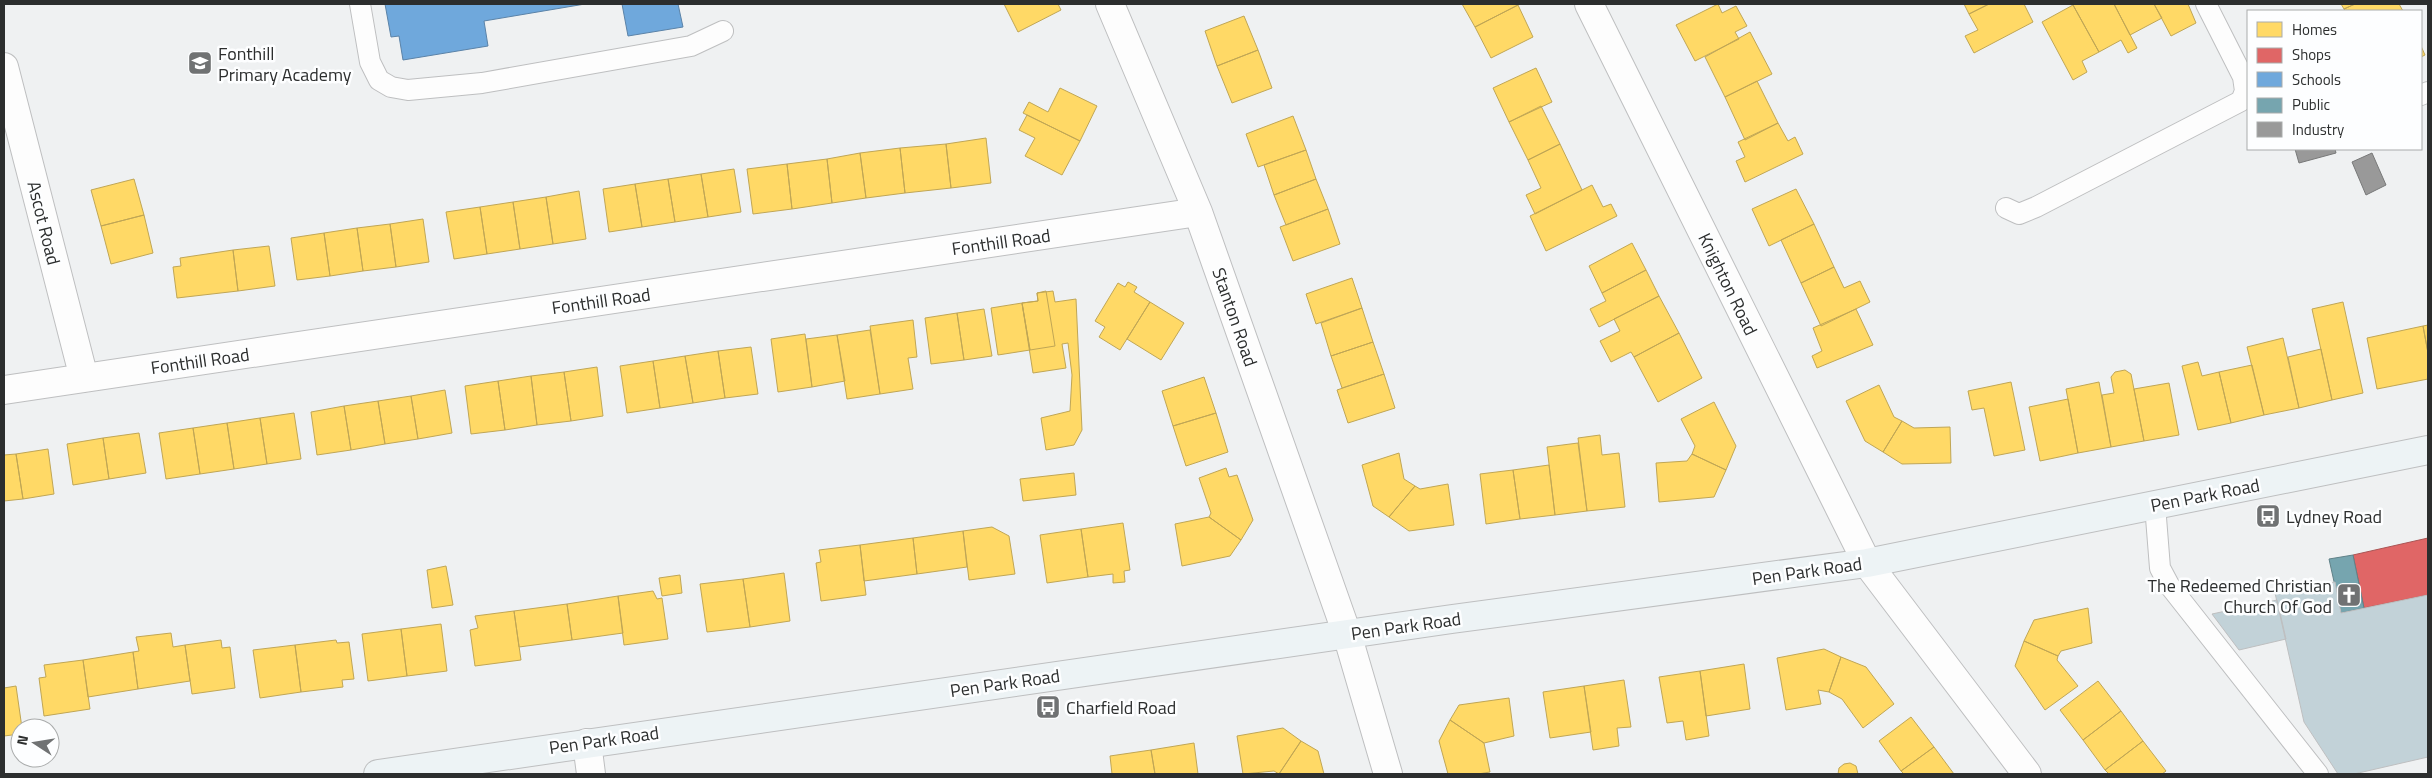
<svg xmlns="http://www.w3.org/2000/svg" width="2432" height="778" font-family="'Titillium Web',sans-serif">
  <rect width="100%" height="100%" fill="#eff1f2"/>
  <path fill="#ffd966" stroke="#c0a655" d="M1004,4H1058L1061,10L1018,32Z
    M1462,4H1517L1518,5L1475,27Z
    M1718,4L1722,13L1736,6L1747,26L1735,32L1739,39L1695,61L1676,25Z
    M1964,4H1989L1969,14Z
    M1989,4H2024L2033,22L1974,53L1965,36L1978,30L1969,14Z
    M2075,4H2114L2137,48L2128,53L2121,40L2099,52L2073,5Z
    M2114,4H2154L2162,18L2130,35Z
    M2154,4H2188L2196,23L2171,36Z
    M2341,4H2355L2344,9Z
    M2355,4H2399L2403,11H2345L2344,9Z
    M1518,5L1533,37L1491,58L1475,27Z
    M2073,5L2099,52L2082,61L2087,72L2073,80L2042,22Z
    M1244,16L1258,50L1217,66L1205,31Z
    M1750,32L1772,74L1725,97L1705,57Z
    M2421,46L2425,55L2421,57Z
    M1258,50L1272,88L1232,103L1217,66Z
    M1536,68L1552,102L1509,122L1493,88Z
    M1757,81L1778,123L1745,140L1725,97Z
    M1060,88L1097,106L1080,141L1023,113L1029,102L1048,112Z
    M1541,106L1560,144L1528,160L1509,122Z
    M1027,115L1080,141L1062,175L1025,156L1035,138L1019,130Z
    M1293,116L1306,150L1258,167L1246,134Z
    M1778,123L1788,141L1795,137L1803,154L1745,182L1736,161L1745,157L1738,142Z
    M986,138L991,183L951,188L946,144Z
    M946,144L951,188L905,193L900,148Z
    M1560,144L1582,190L1535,214L1526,195L1541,188L1528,160Z
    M900,148L905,193L866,198L860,153Z
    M1306,150L1316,179L1274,195L1264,165Z
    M860,153L866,198L832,203L827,159Z
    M827,159L832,203L792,209L787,164Z
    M787,164L792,209L753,214L747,169Z
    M734,169L741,212L708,217L701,174Z
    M701,174L708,217L675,222L668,179Z
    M134,179L144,215L101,226L91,190Z
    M668,179L675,222L642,227L635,184Z
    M1316,179L1328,209L1286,225L1274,195Z
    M635,184L642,227L609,232L603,189Z
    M1592,185L1603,207L1611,204L1617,216L1546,251L1530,216Z
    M1796,189L1814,224L1769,246L1752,209Z
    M579,191L586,239L553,244L546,197Z
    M546,197L553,244L520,249L513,202Z
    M513,202L520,249L487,254L480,207Z
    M480,207L487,254L454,259L446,212Z
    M1328,209L1340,244L1293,261L1280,227Z
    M144,215L153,253L111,264L101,226Z
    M423,219L429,262L396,267L390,224Z
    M390,224L396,267L363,271L357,228Z
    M1814,224L1834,267L1801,283L1781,240Z
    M357,228L363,271L330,276L324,233Z
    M324,233L330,276L297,280L291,238Z
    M1632,243L1646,270L1602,293L1589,266Z
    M269,246L275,286L238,291L233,250Z
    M233,250L238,291L177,298L173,267L181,266L180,258Z
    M1834,267L1844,288L1860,281L1870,302L1821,326L1801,283Z
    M1646,270L1659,296L1599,327L1590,309L1606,301L1602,293Z
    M1352,278L1362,308L1316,324L1306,294Z
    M1128,282L1137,287L1134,292L1150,302L1120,350L1099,337L1105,327L1095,321L1118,283L1125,287Z
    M1046,291L1055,346L1030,350L1022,303L1038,301L1037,293Z
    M1053,291L1055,302L1076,299L1082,430L1074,445L1046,450L1041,418L1070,411L1072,375L1068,343L1062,344L1066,368L1033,373L1022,303L1038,301L1037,293Z
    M1659,296L1679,333L1634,357L1631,352L1611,362L1600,341L1620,331L1614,319Z
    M1150,302L1184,323L1161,360L1127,339Z
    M2343,302L2363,393L2332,400L2312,309Z
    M1022,303L1030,350L998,355L991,308Z
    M1362,308L1373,342L1331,356L1321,323Z
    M984,309L992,356L964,360L957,313Z
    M1856,309L1873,345L1817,368L1812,356L1822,351L1813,328Z
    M957,313L964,360L931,364L925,318Z
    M913,320L917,357L908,358L913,389L880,394L870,326Z
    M2428,325V353L2423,326Z
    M2423,326L2428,353V379L2377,389L2367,338Z
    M870,330L880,394L847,399L837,335Z
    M1679,333L1702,378L1658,402L1634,357Z
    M805,334L812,387L778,392L771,339Z
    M837,335L845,381L812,387L806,339Z
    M2283,338L2299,408L2264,415L2247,347Z
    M1373,342L1384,374L1342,388L1331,356Z
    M751,347L758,394L725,398L718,351Z
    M2321,349L2332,400L2299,408L2288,357Z
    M718,351L725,398L693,403L685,356Z
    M685,356L693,403L660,408L653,361Z
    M653,361L660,408L627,413L620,366Z
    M2198,362L2202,376L2219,372L2231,423L2198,430L2182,366Z
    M2252,365L2264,415L2231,423L2219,372Z
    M597,367L603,416L571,421L564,372Z
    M2125,370L2131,374L2144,441L2111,447L2102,395L2114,393L2111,377L2115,372Z
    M564,372L571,421L537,425L531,376Z
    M1384,374L1395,408L1348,423L1337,390Z
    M531,376L537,425L505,430L498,381Z
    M1204,377L1216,413L1173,426L1162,391Z
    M498,381L505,430L471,434L465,386Z
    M2011,382L2025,450L1994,456L1984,408L1972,410L1968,391Z
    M2099,382L2111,447L2078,453L2066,389Z
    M2169,383L2179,435L2144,441L2134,389Z
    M1879,385L1894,417L1902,421L1883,452L1865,441L1846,401Z
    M445,390L452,433L418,439L411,396Z
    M411,396L418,439L385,444L378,401Z
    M2068,399L2078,453L2040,461L2029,407Z
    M378,401L385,444L351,450L344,406Z
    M1714,402L1736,446L1726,470L1692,454L1695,446L1681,419Z
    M344,406L351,450L317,455L311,412Z
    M294,413L301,459L267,464L260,418Z
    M1216,413L1228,452L1186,466L1173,426Z
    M260,418L267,464L234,469L227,423Z
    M1902,421L1914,428L1950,427L1951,463L1902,464L1883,452Z
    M227,423L234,469L200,474L193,428Z
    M193,428L200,474L166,479L159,433Z
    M139,433L146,473L109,479L103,438Z
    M1600,435L1602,455L1619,453L1625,507L1587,511L1578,438Z
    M103,438L109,479L73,485L67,444Z
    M1578,443L1587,511L1555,515L1547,447Z
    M48,449L54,494L23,499L16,454Z
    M1399,453L1404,479L1415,486L1389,517L1373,506L1362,465Z
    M16,454L23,499L4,501V455Z
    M1692,454L1726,470L1714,497L1659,502L1656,463L1687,461Z
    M1549,465L1555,515L1520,519L1513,470Z
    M1226,468L1229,477L1237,475L1253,520L1241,540L1209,517L1211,513L1199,478Z
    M1513,470L1520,519L1486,524L1480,474Z
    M1074,473L1076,495L1023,501L1020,479Z
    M1448,484L1454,525L1409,531L1389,517L1415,486L1420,489Z
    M1209,517L1241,540L1230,556L1182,566L1175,524Z
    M1123,523L1130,570L1124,571L1125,582L1113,583V574L1088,577L1081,529Z
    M992,527L1009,536L1015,574L969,580L963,531Z
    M1081,529L1088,577L1047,583L1040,535Z
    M963,531L967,567L917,574L913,538Z
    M913,538L917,574L864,581L860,545Z
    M860,545L866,595L821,601L816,563L821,562L819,550Z
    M446,566L453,605L432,608L427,570Z
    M784,573L790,621L750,627L743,579Z
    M680,575L682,593L662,596L659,578Z
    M743,579L750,627L707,632L700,584Z
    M653,591L657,599L662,598L668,639L624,645L618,596Z
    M618,596L623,633L572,640L567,604Z
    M567,604L572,640L519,647L514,611Z
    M2088,608L2092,643L2061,651L2058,656L2024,641L2034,620Z
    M514,611L521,660L475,666L470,630L478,628L475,616Z
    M441,624L447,671L407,676L401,629Z
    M401,629L407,676L368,681L362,634Z
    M171,633L173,647L185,645L190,681L138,689L133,652L139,651L136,637Z
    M221,640L222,648L230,647L235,688L192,694L185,645Z
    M336,640L337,643L349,642L354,679L342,680L343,687L301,692L295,645Z
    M2024,641L2058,656L2057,660L2078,686L2045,710L2015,666Z
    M295,645L301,692L260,698L253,650Z
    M1824,649L1841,657L1829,692L1818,690L1821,704L1786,710L1777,658Z
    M133,652L138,689L88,697L83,660Z
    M1841,657L1866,667L1894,704L1863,728L1842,699L1829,692Z
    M83,660L90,709L44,716L39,678L46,677L44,665Z
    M1744,664L1750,709L1706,716L1700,671Z
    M1700,671L1709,736L1686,740L1683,721L1667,723L1659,677Z
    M1624,680L1631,727L1617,728L1619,746L1593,750L1584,686Z
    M2098,681L2121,711L2083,740L2060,710Z
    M16,686L22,728H20V734L4,736V688Z
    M1584,686L1591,732L1550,738L1543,692Z
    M1509,698L1514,736L1484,743L1450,720L1459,705Z
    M2121,711L2143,741L2105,770L2083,740Z
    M1911,717L1934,747L1901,771L1879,741Z
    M1450,720L1484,743L1490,772L1478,774H1448L1439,741Z
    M1283,728L1301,741L1279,774L1274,771L1243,774L1237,736Z
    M1301,741L1318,751L1324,774H1279Z
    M2143,741L2166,771L2162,774H2109L2105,770Z
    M1194,743L1198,774H1155L1151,750Z
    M1934,747L1954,774H1904L1901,771Z
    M1151,750L1155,774H1112L1110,756Z
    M1850,763L1856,766L1858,774H1838L1839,768L1844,764Z"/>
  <path fill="#e06666" stroke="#a55" d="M2428,538V595L2364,608L2353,555Z"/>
  <path fill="#6fa8dc" stroke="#5b83a8" d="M385,4H585L484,21L488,46L403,60L399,36L391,37Z
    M622,4H678L683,27L628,36Z"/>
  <path fill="#76a5af" stroke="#608188" d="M2353,555L2364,608L2341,613L2329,559Z"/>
  <path fill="#999" stroke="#787979" d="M2295,149H2335L2336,153L2299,163Z
    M2372,153L2386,185L2366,195L2352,162Z"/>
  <path fill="#c2d2d8" stroke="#bebfc0" d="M2335,582L2341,613L2428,595V757L2354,774H2338L2304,722L2275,593Z
    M2277,600L2286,639L2239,650L2212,614Z"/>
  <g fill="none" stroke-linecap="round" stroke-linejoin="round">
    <defs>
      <path id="lane" d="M360,4L370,62L379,80L391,87L408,90L482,83L691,46L723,31
        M2421,95L2428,92
        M2006,208L2019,214L2036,207L2241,101L2245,91L2243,77L2206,4
        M2155,505L2160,568L2169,585L2318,774"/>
      <path id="street" d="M1110,4L1198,212L1347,634L1388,774
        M1589,4L1867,563L2027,774
        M4,67L84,378
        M4,390L1198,212
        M587,743L591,774"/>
      <path id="secondary" d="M378,774L1452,619L1867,563L2428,450"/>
    </defs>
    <use href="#lane" stroke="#bebfc0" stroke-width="22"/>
    <use href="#street" stroke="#bebfc0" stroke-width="30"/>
    <use href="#secondary" stroke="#bebfc0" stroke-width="30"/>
    <use href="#lane" stroke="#fdfdfd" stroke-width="20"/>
    <use href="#street" stroke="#fdfdfd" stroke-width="28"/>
    <use href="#secondary" stroke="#edf3f5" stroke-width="28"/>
  </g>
  <defs>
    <symbol id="school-square" viewBox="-11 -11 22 22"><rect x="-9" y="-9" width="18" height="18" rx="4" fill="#707273" stroke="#fdfeff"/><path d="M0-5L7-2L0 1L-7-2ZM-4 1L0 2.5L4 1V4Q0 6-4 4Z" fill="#fff"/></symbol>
    <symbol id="bus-square" viewBox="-11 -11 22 22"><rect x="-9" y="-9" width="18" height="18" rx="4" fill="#707273" stroke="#fdfeff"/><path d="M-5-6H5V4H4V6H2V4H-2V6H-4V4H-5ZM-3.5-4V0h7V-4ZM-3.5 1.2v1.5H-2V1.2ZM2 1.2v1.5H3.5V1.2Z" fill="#fff"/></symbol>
    <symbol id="church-square" viewBox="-11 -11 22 22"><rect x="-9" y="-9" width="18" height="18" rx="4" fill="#707273" stroke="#fdfeff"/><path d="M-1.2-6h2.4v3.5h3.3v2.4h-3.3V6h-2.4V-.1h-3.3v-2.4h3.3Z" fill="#fff"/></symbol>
  </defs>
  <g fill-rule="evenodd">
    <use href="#school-square" x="186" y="49" width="28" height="28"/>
    <use href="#bus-square" x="2254" y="502" width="28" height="28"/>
    <use href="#church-square" x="2335" y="581" width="28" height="28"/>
    <use href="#bus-square" x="1034" y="693" width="28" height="28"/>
  </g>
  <g text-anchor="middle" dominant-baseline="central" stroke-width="5" stroke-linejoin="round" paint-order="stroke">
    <g font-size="18" fill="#2c2e2e" stroke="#fdfeff" text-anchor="start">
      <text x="218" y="53">Fonthill<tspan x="218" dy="21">Primary Academy</tspan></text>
      <text x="2286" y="516">Lydney Road</text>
      <text x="2332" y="585" text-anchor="end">The Redeemed Christian<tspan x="2332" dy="21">Church Of God</tspan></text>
      <text x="1066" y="707">Charfield Road</text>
    </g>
    <g font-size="18" fill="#2c2e2e" stroke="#fdfeff">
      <text transform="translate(44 223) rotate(76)">Ascot Road</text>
      <text transform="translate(1001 242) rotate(-8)">Fonthill Road</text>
      <text transform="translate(1728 284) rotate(64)">Knighton Road</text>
      <text transform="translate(601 301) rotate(-8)">Fonthill Road</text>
      <text transform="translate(1235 317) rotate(71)">Stanton Road</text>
      <text transform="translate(200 361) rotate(-8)">Fonthill Road</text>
      <text transform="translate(2205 495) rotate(-11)">Pen Park Road</text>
      <text transform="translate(1807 571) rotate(-8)">Pen Park Road</text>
      <text transform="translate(1406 626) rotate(-8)">Pen Park Road</text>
      <text transform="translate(1005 683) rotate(-8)">Pen Park Road</text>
      <text transform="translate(604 740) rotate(-8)">Pen Park Road</text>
    </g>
  </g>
  <rect width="2432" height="778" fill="none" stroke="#2c2e2e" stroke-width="10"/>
  <rect x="2247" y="10" width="175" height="140" fill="#fdfeff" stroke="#a9abab"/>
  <rect x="2257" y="22" width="25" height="15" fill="#ffd966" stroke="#a9abab"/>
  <text x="2292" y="35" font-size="15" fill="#2c2e2e">Homes</text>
  <rect x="2257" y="48" width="25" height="15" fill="#e06666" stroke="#a9abab"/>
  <text x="2292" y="60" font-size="15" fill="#2c2e2e">Shops</text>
  <rect x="2257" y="72" width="25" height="15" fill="#6fa8dc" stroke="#a9abab"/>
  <text x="2292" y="85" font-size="15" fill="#2c2e2e">Schools</text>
  <rect x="2257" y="98" width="25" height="15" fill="#76a5af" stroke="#a9abab"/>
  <text x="2292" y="110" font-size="15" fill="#2c2e2e">Public</text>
  <rect x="2257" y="122" width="25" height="15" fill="#999999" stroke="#a9abab"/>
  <text x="2292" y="135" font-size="15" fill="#2c2e2e">Industry</text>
  <g transform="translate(35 743) rotate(282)"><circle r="24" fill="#fdfeff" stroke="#a9abab"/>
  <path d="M0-4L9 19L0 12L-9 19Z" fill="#707273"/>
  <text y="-8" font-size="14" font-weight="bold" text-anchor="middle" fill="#2c2e2e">N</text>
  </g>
</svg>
